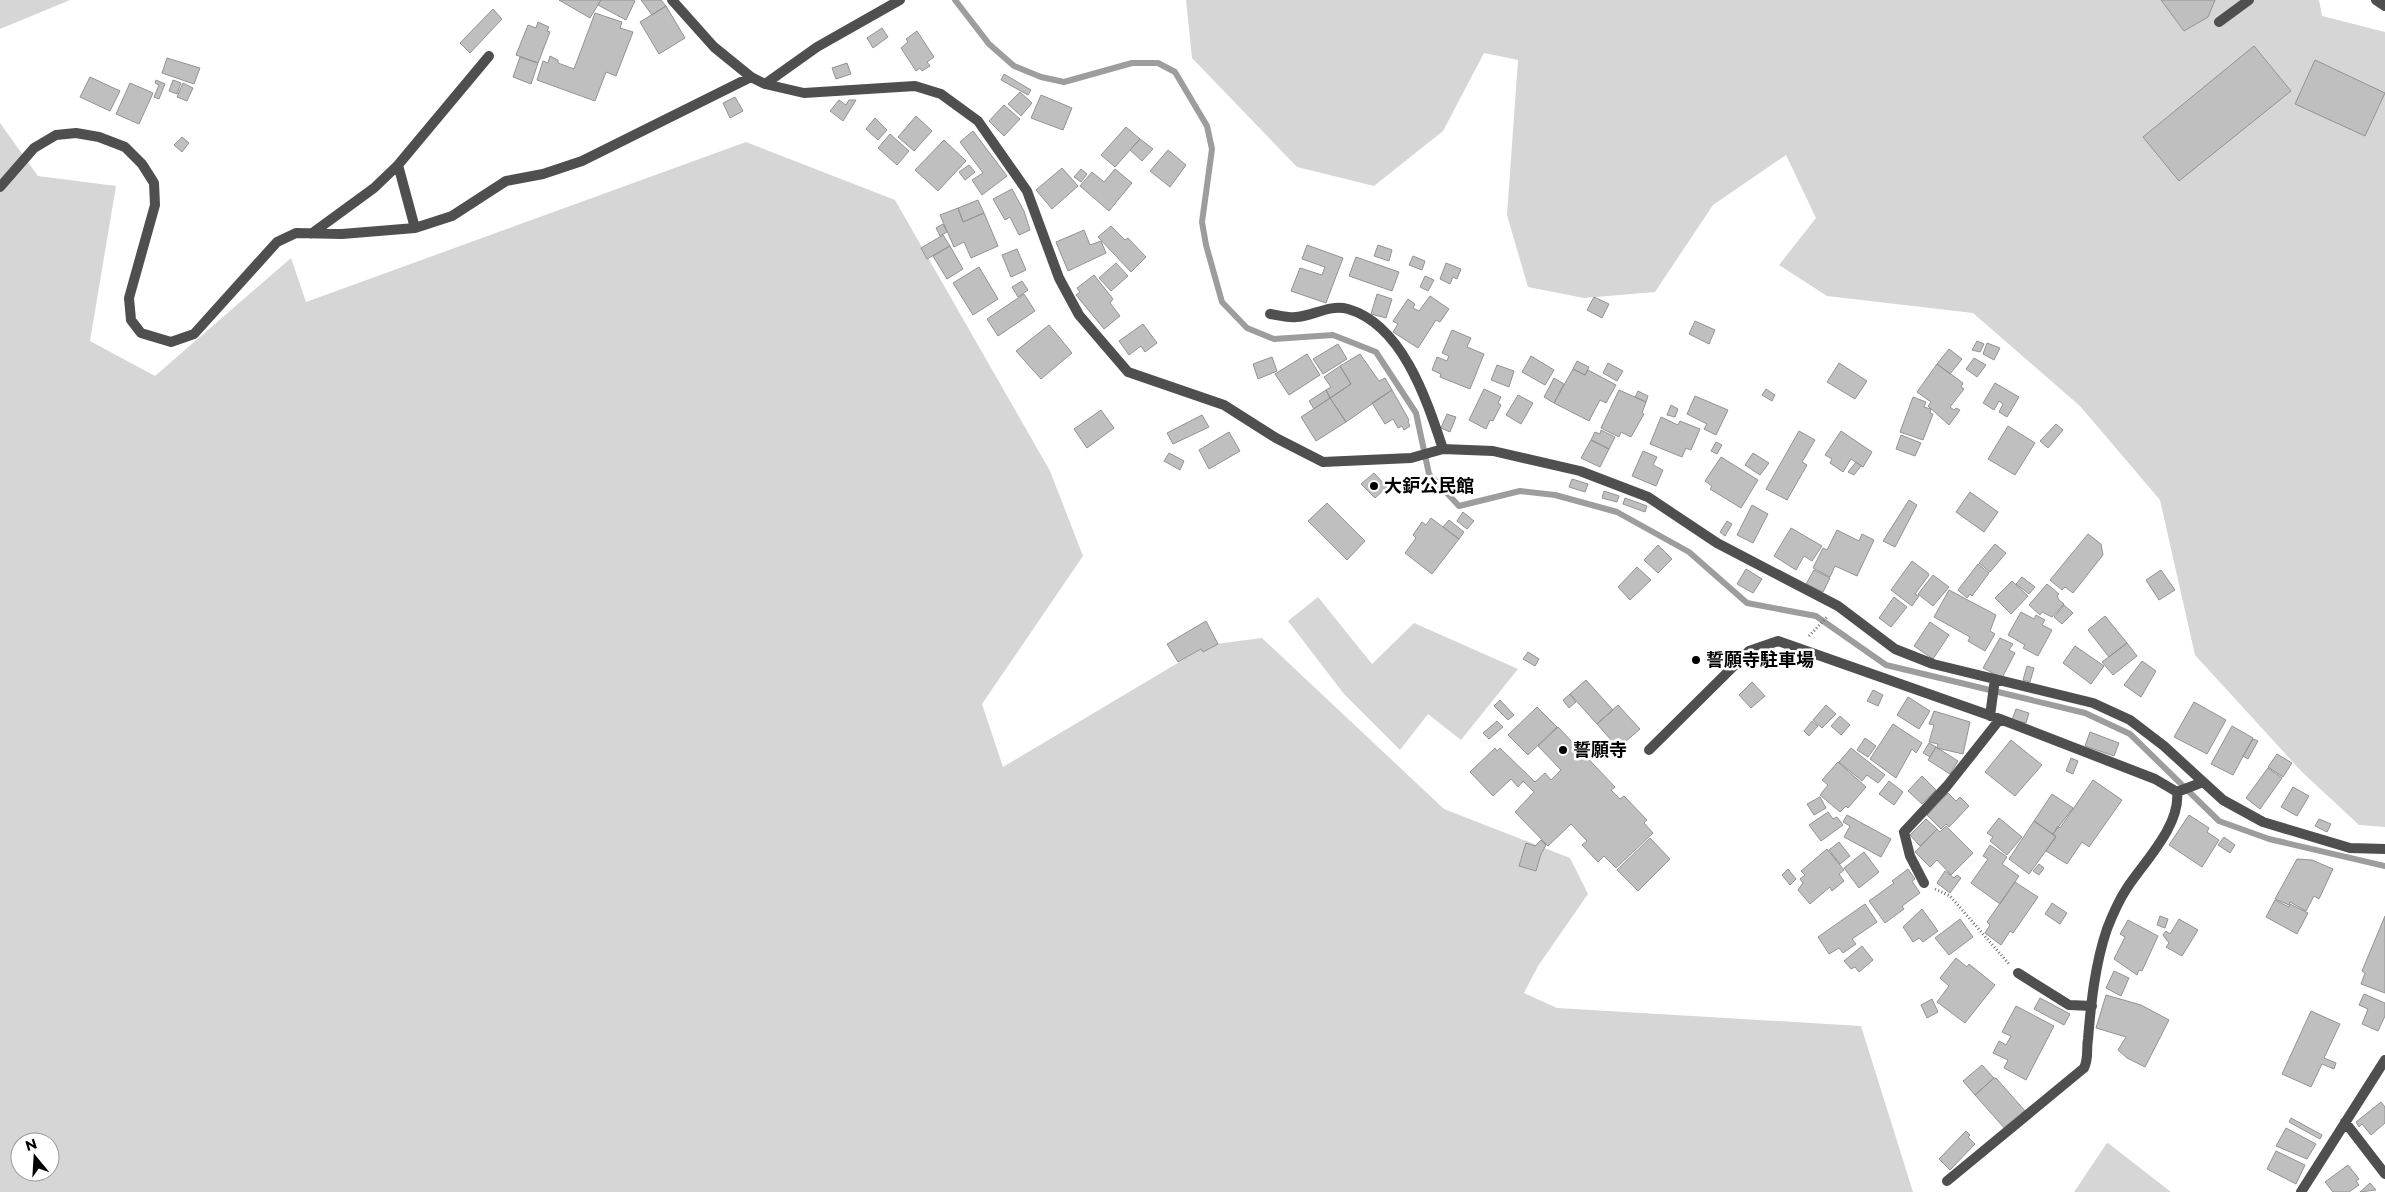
<svg xmlns="http://www.w3.org/2000/svg" width="2385" height="1192" font-family="Montserrat,'Noto Sans JP',sans-serif">
  <rect width="100%" height="100%" fill="#fff"/>
  <path fill="#d6d6d6" fill-rule="evenodd" d="M0,0H70L0,29Z
    M1186,0H2319L2322,16L2385,32V827L2359,825L2301,771L2195,655L2160,500L2080,406L1973,313L1827,296L1779,265L1816,218L1786,155L1713,205L1655,292L1584,298L1528,287L1507,215L1518,60L1484,53L1443,131L1374,186L1297,167L1192,58Z
    M0,123L38,176L116,186L90,341L155,376L291,258L306,302L746,142L895,200L1050,471L1083,556L982,704L1003,767L1208,645L1262,638L1444,809L1570,858L1588,894L1538,966L1524,993L1557,1008L1861,1026L1913,1192H0ZM20,1142H50V1172H20Z
    M1318,597L1372,664L1414,623L1518,669L1461,740L1428,714L1400,750L1344,694L1288,621Z
    M2107,1143H2108L2171,1192H2074Z"/>
  <g fill="none" stroke-linecap="round" stroke-linejoin="round">
    <path stroke="#9d9d9d" stroke-width="6" d="M955,0L989,44L1014,66L1041,77L1064,82L1132,63H1158L1175,72L1207,126L1212,149L1202,222L1206,245L1222,302L1247,328L1274,339L1333,335L1376,352L1416,413L1429,474L1459,506L1520,491L1555,495L1617,512L1689,552L1747,603L1816,616L1886,665L2085,713L2130,734L2219,821L2269,839L2385,866"/>
  </g>
  <path fill="#bfbfbf" stroke="#939393" d="M559,0H601L590,18Z
    M601,0H633L635,1L626,20L598,5Z
    M641,0H661L666,6L652,15Z
    M2161,0H2215L2208,17L2184,31Z
    M666,6L685,38L659,54L640,22Z
    M493,9L502,19L470,53L460,43Z
    M595,13L622,22L620,28L633,32L616,76L606,72L595,101L537,80L543,61L548,63L550,56L558,60V63L574,69Z
    M538,22L549,27L547,31L550,32L538,63L516,55L528,25L536,28Z
    M882,28L888,37L873,48L867,38Z
    M917,31L934,57L927,62L930,66L922,71L920,68L916,71L901,48L908,42L906,39Z
    M2254,46L2291,91L2179,181L2143,137Z
    M520,57L538,63L531,84L513,77Z
    M167,58L200,68L194,84L162,73Z
    M2315,60L2385,93L2365,136L2295,104Z
    M847,63L851,74L836,79L832,68Z
    M1004,74L1031,90L1028,95L1001,80Z
    M90,77L120,91L110,111L80,97Z
    M156,80L165,84L159,99L154,97L159,85L155,83Z
    M173,80L181,83L177,94L169,91Z
    M130,83L153,93L139,124L116,114Z
    M183,83L193,88L187,101L177,97Z
    M1020,92L1032,103L1021,116L1008,104Z
    M1041,95L1072,108L1063,130L1031,118Z
    M735,97L743,111L730,118L723,103Z
    M839,100L846,105L849,100H856L843,121L830,111Z
    M1004,105L1020,119L1004,136L989,121Z
    M916,116L932,131L914,151L898,137Z
    M875,118L887,130L878,140L866,129Z
    M1126,127L1140,139L1115,167L1101,155Z
    M973,131L1007,176L982,195L972,180L983,173L960,142Z
    M890,134L909,151L897,165L878,148Z
    M182,137L189,143L182,152L174,145Z
    M1140,139L1153,149L1142,161L1130,150Z
    M944,140L966,161L938,191L915,170Z
    M1168,150L1186,165L1170,187L1150,171Z
    M969,165L975,172L965,180L959,172Z
    M1062,168L1078,186L1052,209L1036,190Z
    M1081,169L1087,174L1081,182L1074,177Z
    M1115,169L1132,183L1109,211L1080,186L1092,172L1104,182Z
    M1012,189L1024,211L1030,230L1019,235L1010,217L1005,220L993,199Z
    M978,200L984,213L963,222L958,208Z
    M958,208L963,222L984,213L998,246L971,258L964,242L954,247L940,215Z
    M943,224L947,232L940,236L936,228Z
    M1111,226L1125,240L1128,238L1146,257L1131,272L1098,237Z
    M1084,230L1090,245L1101,241L1106,253L1068,271L1056,242Z
    M943,235L950,246L927,259L921,248Z
    M1307,245L1343,258L1326,303L1291,291L1300,268L1322,275L1325,267L1302,259Z
    M1378,245L1392,250L1389,261L1374,256Z
    M950,246L963,269L947,279L933,256Z
    M1017,249L1026,270L1011,277L1002,255Z
    M1413,256L1425,261L1422,270L1409,265Z
    M1356,257L1399,272L1392,291L1349,276Z
    M1116,263L1128,276L1111,291L1099,278Z
    M1446,263L1461,269L1457,279L1453,277L1450,284L1440,279Z
    M979,267L998,299L973,315L953,283Z
    M1094,275L1113,299L1110,303L1120,316L1104,329L1076,295L1080,292L1077,288Z
    M1425,276L1434,280L1428,291L1420,287Z
    M1022,281L1028,290L1018,297L1012,287Z
    M1024,294L1035,311L998,336L987,319Z
    M1377,294L1392,299L1386,318L1371,314Z
    M1430,296L1449,309L1440,322L1436,320L1418,348L1393,332L1398,324L1393,321L1408,299L1415,304L1413,308L1419,311Z
    M1594,297L1609,304L1602,318L1587,310Z
    M1695,321L1715,330L1709,344L1689,334Z
    M1143,324L1157,343L1145,352L1141,346L1129,355L1119,341Z
    M1049,325L1072,353L1041,379L1016,351Z
    M1452,330L1471,338L1467,347L1484,354L1470,389L1440,377L1441,374L1432,370L1437,357L1447,361L1449,356L1442,353Z
    M1977,341L1984,344L1980,352L1972,350Z
    M1987,343L2000,348L1994,360L1983,354Z
    M1338,344L1347,359L1323,374L1313,359Z
    M1949,349L1962,359L1950,374L1937,364Z
    M1307,354L1320,375L1289,395L1275,374Z
    M1360,354L1379,381L1385,378L1392,390L1346,422L1330,398L1351,384L1340,366Z
    M1531,356L1554,370L1545,385L1522,372Z
    M1272,357L1277,371L1258,379L1253,364Z
    M1974,358L1986,365L1977,377L1966,369Z
    M1577,361L1589,367L1585,375L1573,369Z
    M1608,363L1623,371L1617,381L1603,373Z
    M1839,363L1867,381L1855,399L1827,382Z
    M1937,364L1963,383L1961,387L1964,389L1950,407L1954,410L1956,408L1960,410L1949,425L1928,406L1931,402L1917,392Z
    M1497,365L1514,371L1509,387L1491,380Z
    M1340,366L1351,384L1330,398L1326,390L1331,387L1324,377Z
    M1573,369L1585,375L1588,370L1616,385L1606,403L1600,400L1589,421L1554,403Z
    M1554,378L1564,384L1554,403L1544,397Z
    M1995,383L2019,397L2007,417L1999,412L2003,404L1999,401L1994,410L1983,403Z
    M1484,389L1501,397L1498,403L1501,405L1493,421L1490,420L1486,429L1469,420Z
    M1766,389L1775,395L1772,401L1762,395Z
    M1326,390L1330,398L1314,409L1309,401Z
    M1392,390L1409,420L1408,422L1410,426L1404,430L1402,426L1398,428L1393,419L1385,424L1372,403Z
    M1619,390L1646,402L1642,413L1644,414L1631,437L1621,432L1619,437L1601,428Z
    M1638,391L1648,396L1646,402L1635,397Z
    M1518,395L1533,403L1521,424L1506,415Z
    M1695,396L1728,410L1716,435L1704,429L1707,424L1687,414Z
    M1913,397L1926,402L1924,407L1931,409L1930,413L1933,414L1923,440L1900,432Z
    M1330,398L1346,422L1316,441L1301,417Z
    M1671,405L1678,409L1675,417L1667,415Z
    M1101,410L1114,428L1087,448L1074,429Z
    M1447,414L1456,417L1450,432L1441,428Z
    M1202,415L1209,427L1173,444L1167,433Z
    M1661,417L1678,425L1680,421L1700,429L1691,450L1686,448L1682,457L1650,444Z
    M2056,424L2063,430L2048,448L2040,441Z
    M2008,426L2035,443L2015,475L1988,459Z
    M1601,430L1615,437L1609,449L1591,440L1595,432L1600,434Z
    M1799,431L1815,440L1802,462L1807,465L1787,500L1766,489Z
    M1841,431L1872,452L1863,467L1851,459L1843,472L1830,463L1832,459L1825,455Z
    M1229,432L1240,451L1209,469L1199,450Z
    M1901,435L1921,443L1915,456L1896,449Z
    M1591,440L1609,449L1600,467L1581,458Z
    M1716,442L1722,445L1717,454L1711,451Z
    M1643,451L1657,457L1653,465L1663,470L1656,486L1632,476Z
    M1169,453L1184,461L1180,470L1164,461Z
    M1753,453L1769,463L1760,475L1745,465Z
    M1721,457L1758,480L1741,508L1710,489L1712,486L1705,481Z
    M1856,462L1861,466L1854,475L1848,472Z
    M1374,473L1387,487L1375,498L1361,484Z
    M1572,479L1588,484L1585,492L1569,487Z
    M1604,491L1619,496L1617,502L1602,498Z
    M1970,492L1998,512L1984,532L1956,512Z
    M1625,498L1647,506L1645,512L1623,504Z
    M1909,500L1917,505L1895,547L1883,541Z
    M1327,503L1365,541L1347,560L1308,521Z
    M1752,505L1768,514L1753,543L1737,535Z
    M1463,512L1474,521L1467,529L1457,521Z
    M1431,518L1459,539L1432,574L1405,553L1416,538L1413,535L1422,522L1426,525Z
    M1449,520L1464,532L1459,539L1443,527Z
    M1727,521L1732,524L1725,536L1720,532Z
    M1791,528L1822,546L1812,561L1804,556L1796,570L1774,556Z
    M1837,530L1859,541L1862,534L1874,540L1857,576L1835,566L1830,577L1813,568L1823,548L1827,550Z
    M2088,534L2101,544L2103,555L2073,593L2065,587L2062,590L2050,580Z
    M1995,544L2006,553L1990,572L1979,563Z
    M1658,545L1672,559L1658,573L1644,560Z
    M1912,561L1928,573L1929,575L1915,594L1919,596L1912,606L1891,590Z
    M1978,564L1989,573L1972,596L1970,594L1967,598L1958,590Z
    M1637,567L1651,580L1630,600L1618,587Z
    M1746,569L1762,579L1753,593L1737,584Z
    M1814,570L1830,578L1823,592L1806,584Z
    M2161,570L2175,590L2159,600L2146,580Z
    M1933,575L1949,587L1933,606L1918,594Z
    M2022,577L2035,587L2029,594L2016,584Z
    M2012,581L2028,596L2011,614L1995,598Z
    M2047,584L2059,594L2057,596L2059,600L2064,604L2052,617L2042,612L2040,615L2029,605Z
    M1949,590L1996,615L1990,631L1995,634L1985,651L1968,641L1970,637L1934,617Z
    M1894,597L1907,607L1891,627L1879,618Z
    M2064,605L2073,613L2062,624L2054,617Z
    M2021,612L2034,619L2036,615L2045,620L2042,625L2052,630L2038,656L2023,648L2025,645L2008,635Z
    M2105,616L2127,643L2109,657L2088,630Z
    M1206,621L1218,644L1203,652L1201,649L1178,662L1167,644Z
    M1930,622L1949,635L1933,659L1914,646Z
    M2000,638L2013,644L2009,650L2015,653L2002,678L1983,668Z
    M2127,643L2137,656L2113,675L2102,662Z
    M2075,646L2104,666L2091,684L2063,663Z
    M1528,652L1539,659L1535,666L1523,659Z
    M2142,661L2156,671L2141,697L2124,685Z
    M2027,666L2034,668L2030,682L2023,680Z
    M1586,680L1613,710L1597,724L1570,694Z
    M1752,682L1765,696L1751,708L1739,695Z
    M1873,690L1883,695L1878,706L1867,701Z
    M1570,694L1576,702L1569,708L1563,700Z
    M1908,697L1930,711L1919,729L1897,715Z
    M1500,700L1514,715L1508,720L1494,706Z
    M2194,702L2226,720L2207,754L2174,737Z
    M1618,705L1640,729L1618,748L1597,724Z
    M1826,705L1836,714L1822,728L1813,720Z
    M1537,707L1557,727L1528,755L1508,735Z
    M2016,709L2029,713L2026,723L2012,720Z
    M1934,711L1970,722L1963,754L1937,748L1938,744L1929,742L1934,725L1929,724Z
    M1840,716L1850,725L1841,735L1831,726Z
    M1497,721L1503,727L1489,739L1483,733Z
    M1812,721L1818,726L1809,736L1804,731Z
    M1893,724L1922,743L1916,753L1912,749L1896,778L1870,759Z
    M2232,726L2253,738L2233,775L2211,764Z
    M1558,727L1615,787L1611,790L1620,799L1624,796L1647,820L1644,823L1653,833L1616,868L1604,856L1598,862L1582,845L1587,841L1571,824L1548,846L1515,812L1534,792L1523,781L1518,787L1511,779L1493,796L1470,772L1495,748L1497,751L1500,748L1535,782L1545,773L1551,780L1561,770L1538,746Z
    M2090,732L2119,743L2114,756L2085,746Z
    M1865,738L1876,746L1868,757L1857,750Z
    M2253,739L2258,741L2248,759L2243,756Z
    M2011,740L2042,765L2015,796L1985,772Z
    M1929,743L1936,747L1930,757L1923,753Z
    M1936,747L1958,761L1950,774L1928,760Z
    M1851,748L1885,775L1878,783L1867,775L1862,781L1839,762Z
    M2277,754L2292,763L2283,777L2268,767Z
    M2071,758L2078,761L2073,774L2066,771Z
    M1838,762L1866,787L1848,808L1846,806L1840,812L1820,795L1828,785L1822,780Z
    M2268,768L2282,778L2260,809L2246,798Z
    M1922,776L1936,790L1922,804L1908,791Z
    M2093,780L2122,800L2089,847L2082,842L2067,864L2046,851L2056,836L2053,834L2058,826L2060,828Z
    M1889,781L1903,792L1894,805L1879,794Z
    M2293,787L2309,796L2297,816L2281,807Z
    M1948,793L1956,801L1960,797L1969,806L1949,827L1946,824L1941,829L1927,815Z
    M2052,794L2073,808L2053,834L2034,821Z
    M1820,797L1826,808L1814,815L1807,804Z
    M1828,812L1833,819L1837,817L1843,825L1821,841L1809,825Z
    M1847,815L1891,839L1881,857L1844,837L1850,826L1843,822Z
    M2189,815L2209,828L2207,832L2219,840L2202,867L2169,845Z
    M1999,818L2022,837L2007,855L1990,841L1993,837L1987,833Z
    M1926,819L1937,829L1920,846L1910,835Z
    M2319,819L2331,824L2327,832L2315,826Z
    M2034,821L2056,837L2029,874L2009,859Z
    M1946,826L1973,853L1951,875L1937,860L1930,867L1915,852L1937,829L1940,832Z
    M2224,837L2235,845L2230,853L2218,845Z
    M1650,838L1670,859L1638,891L1617,870Z
    M1541,840L1546,845L1541,854L1536,871L1519,866L1526,843L1535,846Z
    M1839,842L1850,856L1840,864L1829,850Z
    M1990,845L2007,857L2002,864L2019,876L2000,904L1971,883L1988,859L1983,856Z
    M1827,849L1844,870L1839,874L1844,881L1832,891L1830,887L1810,904L1798,890L1803,883L1800,879L1805,875L1801,871Z
    M1864,852L1879,872L1859,888L1844,868Z
    M2297,859L2312,860L2333,869L2319,899L2314,896L2306,911L2290,902L2289,905L2275,899Z
    M2039,864L2044,868L2039,875L2033,871Z
    M1788,869L1796,879L1790,885L1782,875Z
    M1908,869L1915,879L1912,881L1920,893L1902,906L1904,909L1885,923L1869,901L1894,883L1892,881Z
    M1945,871L1954,878L1957,875L1961,878L1950,893L1937,883Z
    M2015,882L2038,897L2013,933L2010,931L2001,945L1985,933L1990,925L1987,922Z
    M2275,900L2289,907L2290,904L2308,913L2297,934L2266,917Z
    M2052,903L2067,913L2060,924L2045,914Z
    M1865,904L1877,922L1852,939L1856,944L1843,953L1839,948L1829,954L1818,937Z
    M1922,909L1938,931L1923,942L1919,938L1913,942L1903,927Z
    M2160,916L2168,919L2165,928L2157,925Z
    M2385,916V993L2361,984L2365,973L2362,971Z
    M1960,919L1973,937L1949,955L1935,938Z
    M2179,919L2198,930L2182,956L2166,947L2169,943L2163,935L2166,931L2170,934Z
    M2128,920L2158,936L2142,971L2139,970L2137,975L2114,959L2125,937L2120,934Z
    M1862,946L1873,960L1859,972L1855,967L1851,969L1844,961Z
    M1956,958L1967,967L1969,964L1995,985L1965,1023L1937,1002L1949,986L1940,978Z
    M2114,971L2129,978L2121,996L2106,988Z
    M2364,994L2385,1003V1016L2378,1031L2362,1024L2368,1009L2359,1005Z
    M2106,995L2141,1005L2169,1020L2145,1067L2127,1058L2118,1050L2126,1037L2096,1028Z
    M2040,998L2070,1014L2064,1025L2034,1009Z
    M1932,999L1938,1012L1927,1018L1921,1005Z
    M2016,1006L2054,1026L2026,1080L2004,1068L2008,1060L1993,1053L1999,1041L2006,1045L2011,1036L2002,1032Z
    M2311,1011L2340,1024L2324,1058L2336,1063L2334,1069L2322,1064L2311,1087L2282,1074Z
    M1982,1065L1994,1078L1975,1095L1963,1081Z
    M1994,1078H1996L2026,1112L2006,1130L1975,1095Z
    M2381,1102L2385,1107V1123L2371,1135L2362,1124L2359,1127L2356,1122Z
    M2291,1118L2322,1135L2320,1139L2289,1122Z
    M2286,1128L2316,1144L2307,1159L2276,1146Z
    M1966,1131L1970,1135L1968,1137L1975,1144L1950,1170L1939,1159Z
    M2276,1151L2305,1165L2296,1184L2267,1169Z
    M2348,1165L2359,1179L2356,1181L2359,1185L2349,1192H2333L2325,1182Z
    M2370,1183L2376,1190L2360,1192Z"/>
  <g fill="none" stroke-linecap="round" stroke-linejoin="round">
    <path stroke="#717171" stroke-width="3" stroke-dasharray="1 2.5" stroke-linecap="butt" d="M1809,636L1827,617
      M1935,889L1950,896L2009,964"/>
    <path stroke="#4f4f4f" stroke-width="10" d="M1270,314C1278,315 1288,318 1296,317C1314,316 1329,304 1348,309C1403,325 1427,401 1443,449"/>
    <path stroke="#4f4f4f" stroke-width="10" d="M672,0L714,47L751,77L765,84L804,93L915,86L941,94L978,121L1027,191L1059,278L1079,315L1128,372L1224,405L1276,438L1323,462L1411,458L1443,449L1493,451L1580,471L1648,497L1717,543L1838,606L1895,649L1933,664L2093,703L2130,720L2164,746L2223,800L2263,822L2350,848L2385,849
      M2376,0L2385,6
      M2219,22L2249,0
      M765,84L817,47L900,0
      M398,165L415,228
      M0,187L34,148L56,135L76,133L99,137L125,147L142,164L154,183L155,205L129,298L131,320L141,333L171,342L194,334L277,242L296,233L342,234L415,228L452,216L506,181L543,174L582,161L751,77
      M311,234L374,188L398,165L489,56
      M1990,716L1995,679
      M1649,750L1749,651L1778,641L2000,719L2155,779L2177,792C2181,825 2144,862 2127,888C2119,900 2112,916 2107,929C2095,964 2091,1003 2088,1039C2086,1050 2089,1058 2084,1068L1947,1181
      M2177,792L2203,782
      M1924,883L1910,856L1904,832L1947,786L2000,719
      M2018,973L2069,1005L2092,1006
      M2345,1122L2385,1174
      M2301,1192L2385,1060"/>
  </g>
  <g fill="#000" stroke="#fff" stroke-width="2">
    <circle cx="1374" cy="486" r="5"/>
    <circle cx="1696" cy="660" r="5"/>
    <circle cx="1563" cy="750" r="5"/>
  </g>
  <g text-anchor="middle" dominant-baseline="central" stroke-width="5" stroke-linejoin="round" paint-order="stroke">
    <g font-size="18" font-weight="bold" fill="#000" stroke="#fff" text-anchor="start">
      <text x="1384" y="486">大鈩公民館</text>
      <text x="1706" y="660">誓願寺駐車場</text>
      <text x="1573" y="750">誓願寺</text>
    </g>
  </g>
  <g transform="translate(35 1157) rotate(342)"><circle r="24" fill="#ffffff" stroke="#999999"/>
  <path d="M0-4L9 19L0 12L-9 19Z" fill="#000000"/>
  <text y="-8" font-size="14" font-weight="bold" text-anchor="middle" fill="#000000">N</text>
  </g>
</svg>
